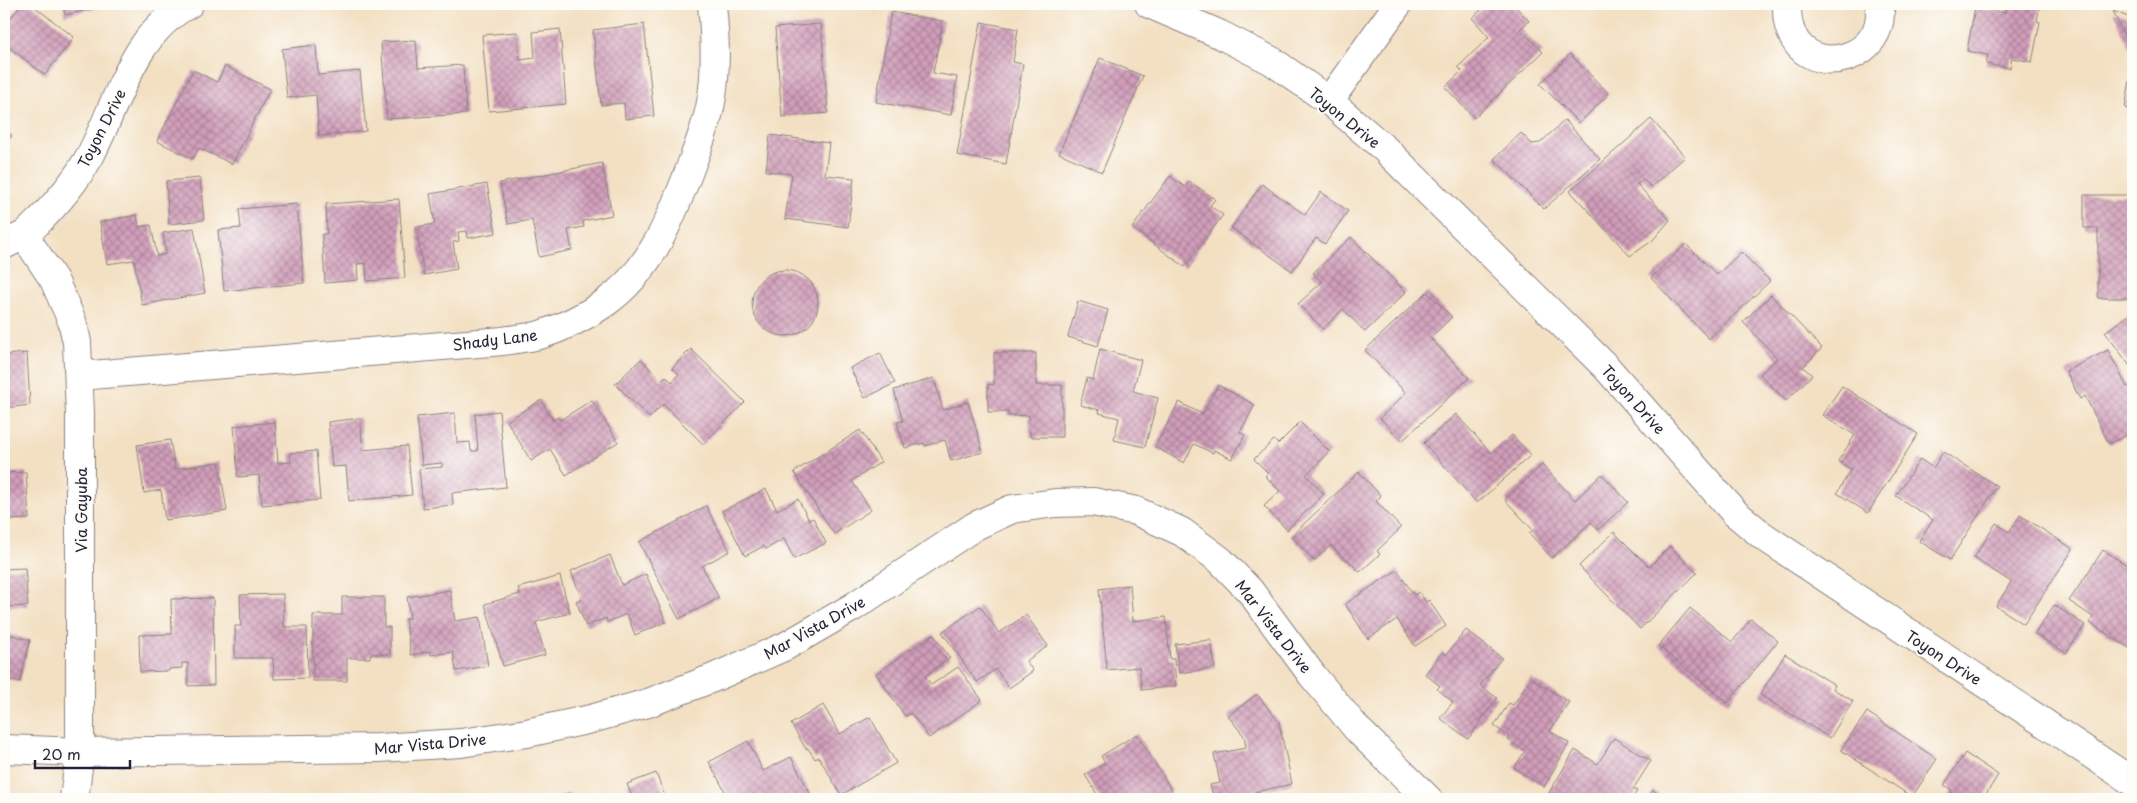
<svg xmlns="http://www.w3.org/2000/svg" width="2137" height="803" font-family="'Playpen Sans',sans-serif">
  <defs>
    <pattern id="building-cross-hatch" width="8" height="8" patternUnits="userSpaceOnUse" patternTransform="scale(1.25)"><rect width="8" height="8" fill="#d19eba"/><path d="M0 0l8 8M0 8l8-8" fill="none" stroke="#a98098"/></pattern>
  </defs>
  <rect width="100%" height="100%" fill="#fdfcf7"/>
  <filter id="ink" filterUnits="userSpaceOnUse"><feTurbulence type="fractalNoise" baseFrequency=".02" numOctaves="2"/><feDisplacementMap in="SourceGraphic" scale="10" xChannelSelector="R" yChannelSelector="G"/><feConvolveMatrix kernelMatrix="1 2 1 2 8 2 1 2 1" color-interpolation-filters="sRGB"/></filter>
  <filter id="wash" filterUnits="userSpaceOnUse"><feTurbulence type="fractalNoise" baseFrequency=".0096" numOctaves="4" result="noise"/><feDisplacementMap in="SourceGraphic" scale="20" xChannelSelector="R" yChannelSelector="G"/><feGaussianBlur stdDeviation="1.12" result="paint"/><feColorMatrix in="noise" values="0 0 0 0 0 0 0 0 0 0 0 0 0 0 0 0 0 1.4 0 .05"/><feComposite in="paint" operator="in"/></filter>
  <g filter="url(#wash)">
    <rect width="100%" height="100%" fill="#f3e0c3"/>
    <g id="blocks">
      <path fill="url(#building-cross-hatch)" d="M21,4H31L74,37L45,75L10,48L4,56V14L10,19Z
        M63,4H101V7L65,15Z
        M1488,4H1513L1529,21L1520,29L1543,52L1474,118L1445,87L1462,71L1458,67L1489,37L1472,18Z
        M2006,4H2040L2037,21L2040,22L2032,62L2012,58L2010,68L1986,64L1988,55L1967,51L1975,7L2005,13Z
        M2113,11L2133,19V56Z
        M891,12L943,21L933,73L957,77L951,115L876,102Z
        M981,22L1018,29L1013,62L1023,64L1006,164L957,155Z
        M644,24L654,116L625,119L624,103L601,105L593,30Z
        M821,24L828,113L782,117L775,28Z
        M560,29L566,104L489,111L482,35L517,32L520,60L535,58L533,32Z
        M416,40L418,68L463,65L466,114L387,119L381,42Z
        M316,45L318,75L360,71L366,131L319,136L316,95L287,98L282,49Z
        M1570,54L1609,94L1579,123L1540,84Z
        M1100,58L1143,76L1102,172L1059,153Z
        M225,66L270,89L232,164L199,148L193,159L157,141L193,70L217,82Z
        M2133,78V110L2125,108L2130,80Z
        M1651,119L1685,157L1651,187L1643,179L1637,184L1670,220L1652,241L1630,256L1570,191Z
        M1565,120L1600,159L1544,209L1494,159L1521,133L1532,144L1540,143Z
        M4,129L12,136L4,145Z
        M770,135L829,143L825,175L854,178L848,227L785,219L792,174L766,171Z
        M602,163L612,215L583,221L584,227L568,230L572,250L539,257L532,220L508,224L500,183Z
        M1170,176L1185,187L1189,181L1215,199L1210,206L1223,215L1185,267L1132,228Z
        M200,178L204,220L169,224L166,181Z
        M487,184L496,233L468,238L467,231L458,232L459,241L453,242L457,269L424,275L416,227L435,224L430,194Z
        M1262,184L1305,215L1321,192L1348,211L1325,244L1316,238L1292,271L1231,228Z
        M2084,195H2133V298H2098V228H2084Z
        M399,199L405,278L367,281L366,263L357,264L358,280L325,283L322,234H327L326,204Z
        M297,204L304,283L224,291L218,230L241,228L239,209Z
        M137,215L139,227L151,225L157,256L166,254L163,233L194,228L205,293L142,305L134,260L107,264L100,222Z
        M1351,237L1406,292L1365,332L1343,309L1323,329L1298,304L1322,282L1313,273Z
        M1686,244L1717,275L1741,252L1770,281L1709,339L1651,278Z
        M752 303a33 33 0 1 1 66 0a33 33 0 1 1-66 0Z
        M1427,292L1452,317L1430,338L1469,378L1402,441L1380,418L1406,393L1365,350Z
        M1771,295L1822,348L1803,367L1812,375L1786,401L1760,374L1777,358L1743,322Z
        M1078,301L1108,310L1098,346L1068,337Z
        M2133,312V364L2130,366L2105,332Z
        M691,349L745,402L703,444L663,404L649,418L615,384L641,359L661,380L666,376L672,382L679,374L672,368Z
        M1100,349L1141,360L1133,391L1158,398L1145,447L1114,440L1119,418L1099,413L1100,410L1080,405L1087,378L1093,380Z
        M2108,350L2127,387L2133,384V442L2131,443L2127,435L2109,444L2085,396L2080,399L2066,371Z
        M27,353L30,405L4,408V355Z
        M880,353L895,383L865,398L850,368Z
        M994,353H1036V385H1062V437H1030L1029,415L1008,416V412H988V384L994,385Z
        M934,378L943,410L968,402L983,452L951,461L945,440L925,446L924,443L905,448L897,422L903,421L894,390Z
        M1218,385L1255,405L1240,432L1245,435L1232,459L1214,450L1213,453L1194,444L1184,463L1155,447L1179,402L1202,414Z
        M1842,386L1918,434L1868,513L1837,493L1851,469L1838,461L1855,435L1822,415Z
        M541,400L553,420L558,417L560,420L592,400L618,442L566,475L550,449L531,461L507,421Z
        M499,411L506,487L452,493L453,505L423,508L419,469L442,467V463L422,465L417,417L455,413L457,443L470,442L471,451H478L475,414Z
        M1456,414L1491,453L1512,435L1531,455L1477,503L1424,443Z
        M360,418L363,450L407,446L412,495L349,501L346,466L332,467L328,422Z
        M275,422L278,463L291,462L290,453L316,451L320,500L262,505L259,475L238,477L234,426Z
        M1300,422L1330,452L1306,475L1324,494L1287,530L1264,506L1280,491L1265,476L1268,473L1254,459L1274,440L1278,444Z
        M860,430L881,462L852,481L871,510L834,534L794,472Z
        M170,440L175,469L219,462L227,511L165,520L161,490L144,493L137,445Z
        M1943,452L1997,486L1950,560L1919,541L1933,520L1896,496L1920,459L1933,468Z
        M1542,465L1575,500L1602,474L1628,502L1598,530L1591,522L1552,558L1529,533L1533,530L1505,500Z
        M26,472L29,519L4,520V473Z
        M1359,472L1381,496L1376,501L1401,528L1377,551L1380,554L1360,572L1347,559L1345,560L1331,545L1314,561L1291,536Z
        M766,489L777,510L798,499L809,520L813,518L826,543L794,559L784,539L766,549L764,546L745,556L722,511Z
        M706,506L730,551L702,566L719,598L679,619L639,542Z
        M2020,515L2073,549L2024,624L1996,606L2011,582L1974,558L1996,523L2009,532Z
        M1614,532L1649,567L1670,546L1697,573L1640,629L1579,566Z
        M2103,550L2133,569L2126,582L2133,587V640L2129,648L2090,623L2093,617L2069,601Z
        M610,555L622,585L646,574L666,622L635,635L627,614L607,622L606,618L586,626L576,601L582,599L571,571Z
        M25,568L28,606L5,607L4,569Z
        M1397,570L1414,595L1419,592L1426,602L1429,600L1446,626L1415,646L1397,619L1368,639L1345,604Z
        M560,576L570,613L536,622L545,655L503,666L485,604L520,594L518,588Z
        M1130,585L1133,621L1166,617L1170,659H1174L1176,686L1142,690L1139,667L1107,670L1099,589Z
        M450,590L455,621L480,617L488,666L456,671L453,652L431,655V651L411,655L405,619L410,618L407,597Z
        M283,594L284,627H307L308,678L274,679L273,658H235V626H241L240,595Z
        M342,597H384V627H390V654H370V658H347V681H313V615H342Z
        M213,598L214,685L188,686V663H182V668L169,669V671L140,672L139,635L172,634L171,599Z
        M2054,605L2085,625L2066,653L2035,634Z
        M980,606L999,633L1026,615L1048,646L1026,661L1033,671L1009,688L996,669L977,682L942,632Z
        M1690,608L1732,642L1751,619L1778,641L1728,703L1658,646Z
        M1466,630L1502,658L1480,685L1497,698L1468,739L1440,718L1453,702L1437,689L1440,686L1425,674L1442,652L1446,655Z
        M4,633L30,640L20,682L4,678Z
        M933,634L950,658L925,676L931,685L958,667L982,700L929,738L911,713L905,716L876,674Z
        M1211,640L1215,668L1179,673L1175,644Z
        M1785,654L1835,685L1833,689L1853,701L1830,738L1760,695Z
        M1531,678L1569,702L1550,731L1569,743L1544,787L1514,768L1525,751L1508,740L1510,737L1494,726L1509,703L1513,705Z
        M1257,694L1279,722L1292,784L1255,792L1256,799H1214L1210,785L1220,783L1214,754L1246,748L1244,736L1228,716Z
        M823,705L840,734L870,717L896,763L841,795L819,757L815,759L808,748L806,749L791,724Z
        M1867,712L1937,759L1912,797L1841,750Z
        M1137,734L1172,791L1159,799H1100L1085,775L1105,763L1101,756Z
        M1614,738L1651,761L1633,789L1637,791L1632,799H1593L1588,796L1586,799H1552L1547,796L1575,750L1598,764Z
        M748,741L763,771L791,757L810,793L798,799H729L709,762Z
        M1965,753L1998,775L1983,799H1946L1952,790L1944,785Z
        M656,773L666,799H633L627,784Z
        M1653,790L1667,799H1648Z
        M570,793L572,799H550Z
        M702,794L704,799H688Z"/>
    </g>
  </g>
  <g filter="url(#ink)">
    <use href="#blocks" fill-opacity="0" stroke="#8a817f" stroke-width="1"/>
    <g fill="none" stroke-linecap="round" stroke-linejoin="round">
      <defs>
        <path id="minor" d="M1149,4L1219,34L1272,61L1329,101L1386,150L1606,367L1735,513L1763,536L2133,782
          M1787,4C1787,14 1787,24 1792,34C1812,81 1889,58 1879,4
          M1329,101L1398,4
          M24,235L54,280L72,321L77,342L80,414V752L74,799
          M4,245L24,235L32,228C54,207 76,181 91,154C118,102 133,33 189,4
          M79,376L503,341C515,339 528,338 540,335C562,328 586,316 605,303C650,271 670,221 689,171C697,149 707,126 711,102C717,70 715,36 712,4"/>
        <path id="tertiary" d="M4,749L80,752L379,748L461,743L527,733L591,719L648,703L713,678L786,646L853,607L975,526L1012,509L1055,503L1093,502L1136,511L1182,532L1220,560L1250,591L1312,675L1358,730L1428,799"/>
      </defs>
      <use href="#minor" stroke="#8a817f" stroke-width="30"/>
      <use href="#tertiary" stroke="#8a817f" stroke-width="30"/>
      <use href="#minor" stroke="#fff" stroke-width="28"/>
      <use href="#tertiary" stroke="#fff" stroke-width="28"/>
    </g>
  </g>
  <g text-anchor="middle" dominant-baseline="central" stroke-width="4" stroke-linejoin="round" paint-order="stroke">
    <g font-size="15" fill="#22223b" stroke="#fdfcf7">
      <text transform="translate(1345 117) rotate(39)">Toyon Drive</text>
      <text transform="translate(101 128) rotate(-63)">Toyon Drive</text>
      <text transform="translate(495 339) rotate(-7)">Shady Lane</text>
      <text transform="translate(1634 399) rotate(48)">Toyon Drive</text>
      <text transform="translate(80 510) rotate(-90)">Via Gayuba</text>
      <text transform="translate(1274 626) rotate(52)">Mar Vista Drive</text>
      <text transform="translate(814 627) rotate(-29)">Mar Vista Drive</text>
      <text transform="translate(1944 657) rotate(33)">Toyon Drive</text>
      <text transform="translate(430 743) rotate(-5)">Mar Vista Drive</text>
    </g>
  </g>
  <rect width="2137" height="803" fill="none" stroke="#fdfcf7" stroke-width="20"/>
  <path d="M35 760v8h95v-8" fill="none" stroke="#22223b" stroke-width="2.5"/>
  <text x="42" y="760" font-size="15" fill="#22223b" stroke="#fdfcf7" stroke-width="4" paint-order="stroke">20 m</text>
</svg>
